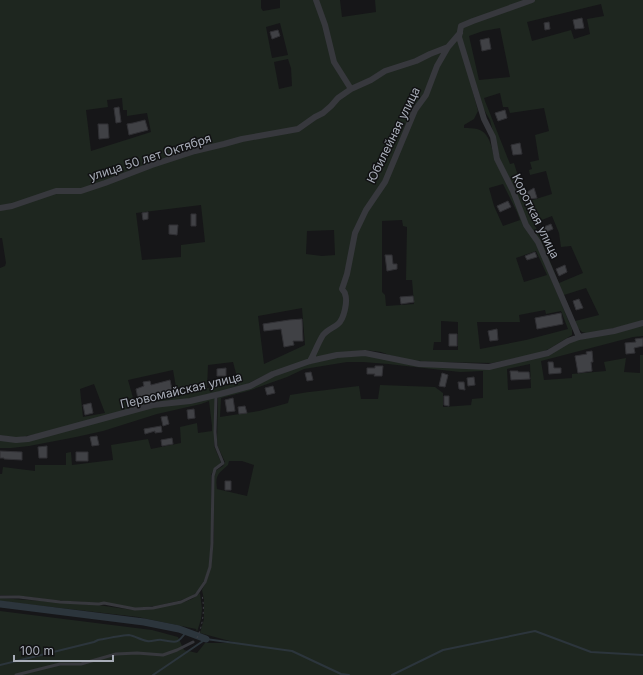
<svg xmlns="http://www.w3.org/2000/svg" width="643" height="675" font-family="Inter,sans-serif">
  <rect width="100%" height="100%" fill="#161618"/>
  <path fill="#1e261f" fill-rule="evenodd" d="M0,0H261V8L263,11L280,8V0H340L342,17L376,12L375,0H643V321L635,323L589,334L582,332L577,327L528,224L501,163L490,120L483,108L469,77L478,111L474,119L464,125V128C468,128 473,128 477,129C490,132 492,149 495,160L537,245L572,329V335L549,349L537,354L492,363L433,362L410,360L389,355L381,352L365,350L271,372L243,386L47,432L16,438L0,435V268L5,266L6,263L2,238H0ZM601,4L604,16L587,19L590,34L574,39L571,30L532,41L527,22ZM280,23L288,55L272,58L266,27ZM500,28L510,77L479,80L469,36L483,31ZM288,59L291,68L292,86L279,89L274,62ZM500,93L503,107H508L510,113L544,108L549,131L535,135L539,160L530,162L532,169L529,170L530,175L546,171L552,194L526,202L514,163L510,164L485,101L484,98ZM122,98L123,110H127V116L147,113L151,132L91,151L86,110L108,107L107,100ZM503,184L517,212L520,220L503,226L494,206L489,188ZM201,205L205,242L181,245V257L142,260L136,213ZM552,216L559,233L561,247L571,246L583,273L559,283L540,237L534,223ZM402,220L403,226L407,227L406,280H412L414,304L386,306L385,295L382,292V221ZM334,230L335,255L322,256L306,254L307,231ZM536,251L547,275L524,282L516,258ZM586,288L599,315L575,321L564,295ZM302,308L305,345L264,364L258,316ZM545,310L546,314L561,311L568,329L526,340L480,349L477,322H520L519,315ZM441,321L458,322V350H433L434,342H441ZM233,362L237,377L218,387L207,388L208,365ZM173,370L177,393L135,405L128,380ZM94,384L105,413L83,417L80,389Z
    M643,325V336L633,337L541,361L544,380L572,378V374L606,371L604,362L626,358L624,372L640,373V355H643V675H0V611L152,630L178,637L184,650L197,653L205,643H237L200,633L204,619V600L202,590L206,582L211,566L214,537V477L215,471L223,466L225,462L218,447L217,440L218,397L273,375L311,363L337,357L365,355L489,369L515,363L569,342ZM347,362H363L388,364L460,372L483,371V398L472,399L471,405L443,407V393L435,387L380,385L378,399H361L359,386C336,389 313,391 290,395L288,403L259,411L220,417L221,398L248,391L287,377L304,369ZM530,364L531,388L508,390L507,369ZM229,461H242L254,465L247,496L217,489C215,475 218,474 228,465Z
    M215,397L214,446L221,462C218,468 214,467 211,475V542L209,567L202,586L197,592L191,597L178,601L156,606L135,608L100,603L51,600L22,596L0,595V474H2L3,467L35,471V465H66V453L71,452L72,465L113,460L111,445L148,439L151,449L181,443L180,427L197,423L198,433L212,431V426L209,401L201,404L157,414L103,431L76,437L29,446L11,448H0V439L16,441L154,407Z
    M200,593L202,609L201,619L197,632L196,629L138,617L0,601V598L98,605L133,610H146L184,602L192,599Z"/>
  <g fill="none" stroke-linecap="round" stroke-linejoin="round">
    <path stroke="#2c353c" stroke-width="2" d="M0,665L94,642L98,640C104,639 123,635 129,635C135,636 141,640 147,641C152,642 157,639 162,640C176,642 177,645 186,632
      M153,675L206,639L292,651L341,674L349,675
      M392,675L443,650L535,631L591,652L643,655"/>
    <path stroke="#2c353c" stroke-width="7" d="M0,604L144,622L179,629L206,639"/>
  </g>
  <path fill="#404145" stroke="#303034" d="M582,18L584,28L575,29L573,20Z
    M549,22L550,29L545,30L544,23Z
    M278,30L280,36L272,39L270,32Z
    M489,38L491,49L482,51L480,40Z
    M119,107L121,122L116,123L114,108Z
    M505,110L507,118L498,121L495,113Z
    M145,120L148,130L129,135L127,124L133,123Z
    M98,124H108L109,138L99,139Z
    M520,143L522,154L513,155L511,145Z
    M534,188L537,198L529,199L527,192Z
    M508,201L511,207L500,212L497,206Z
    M148,212V219L143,220L142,213Z
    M191,214H196V226H191Z
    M551,224L553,229L541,234L539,229Z
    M169,225H178L177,235L169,234Z
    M535,252L537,257L527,260L525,256Z
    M385,255H392L393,264H397V269L387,271Z
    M565,265L567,272L559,276L556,269Z
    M413,296L414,302L401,304L400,297Z
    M579,299L583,308L576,310L573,301Z
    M561,313L563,324L537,329L535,318Z
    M302,319L303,341H293L294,345L284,347L281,329L264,331L263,324L289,320Z
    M497,329L498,340L490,341L488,331Z
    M449,334H457V346H449Z
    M643,338V346L634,348L635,353L626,354L625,343L636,342L635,339Z
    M592,351L593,362H591L592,371L578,373L575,356L587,354L586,352Z
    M548,362H553L554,368H561V373L549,374Z
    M375,366H383L382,376H374L375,374H367V368H375Z
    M226,368V376H217V369Z
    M510,371H518V372H529L530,379L511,380Z
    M311,372L313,380L307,381L305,373Z
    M442,373L448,375L445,387L439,386Z
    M474,377L475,385L468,386L467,378Z
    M170,380L172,390L166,392V394L153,397L152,395L138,399L136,389L144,386L143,382L150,381L151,385Z
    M458,382H464L465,390L459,389Z
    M273,386L275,393L267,395L265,388Z
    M444,396H449V406L444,405Z
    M233,398L235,411L227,412L225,400Z
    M91,403L93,413L85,415L83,405Z
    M245,406L247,413L239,414L238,407Z
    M194,409L195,418L188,419L187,410Z
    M167,416L169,424L163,426L161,417Z
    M161,426L162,432L155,433V431L145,434L144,429Z
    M97,436L99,445L92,446L90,437Z
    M172,438L173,444L162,446L161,440Z
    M47,446V458H39L38,447Z
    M0,451L22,452V460L4,459V458H0Z
    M76,452H88V461H76Z
    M225,481H231V490H225Z"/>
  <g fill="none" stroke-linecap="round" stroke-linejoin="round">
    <path stroke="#3d3f44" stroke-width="1" stroke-dasharray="2 3" stroke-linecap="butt" d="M197,638C203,625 205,609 202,595"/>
    <path stroke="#37383d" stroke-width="3" d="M0,597H19L60,602L99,604L104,603L135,609L153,608L181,602L196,595L205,582L210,567L212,543L213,476L215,469L223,463L216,446L215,432L216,395
      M16,675L60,664H81L116,654L137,653L163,655L177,650L193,642"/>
    <path stroke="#37383d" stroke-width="6" d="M316,0L325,25L334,62L351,89
      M532,0L473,21L461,26L459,37L484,119L493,137L497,159L513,191L526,225L538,242L579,337
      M0,208L12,206L56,191H81L105,183L152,165L195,151L224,144L242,139L298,129L315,117L323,113L331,106L338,98L351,89L371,80L385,71L416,61L430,54L448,47L460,33
      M310,361C315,352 318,343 323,335C327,330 333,328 338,324C344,319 348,301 345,294C345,292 343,291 342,289L347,274L355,233L366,210L385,182L415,110L426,95L437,66L448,47
      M0,438L16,440L28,439L153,405L190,401L220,394L250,386L273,374L310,361L337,355L365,353L419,364L489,367L548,353L568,341L579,337L614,331L643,323"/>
  </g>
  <g text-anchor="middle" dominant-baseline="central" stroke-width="3" stroke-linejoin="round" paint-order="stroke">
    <g font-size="12" fill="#a8adb8" stroke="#111113">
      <text transform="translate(393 135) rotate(-64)">Юбилейная улица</text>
      <text transform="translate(150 157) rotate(-18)">улица 50 лет Октября</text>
      <text transform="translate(536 216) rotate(64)">Короткая улица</text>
      <text transform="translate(181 390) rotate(-13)">Первомайская улица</text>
    </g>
  </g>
  <path d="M14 655v6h99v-6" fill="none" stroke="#a8adb8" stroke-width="2"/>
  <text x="20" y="655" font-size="12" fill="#a8adb8" stroke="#111113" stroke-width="3" paint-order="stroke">100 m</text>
</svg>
